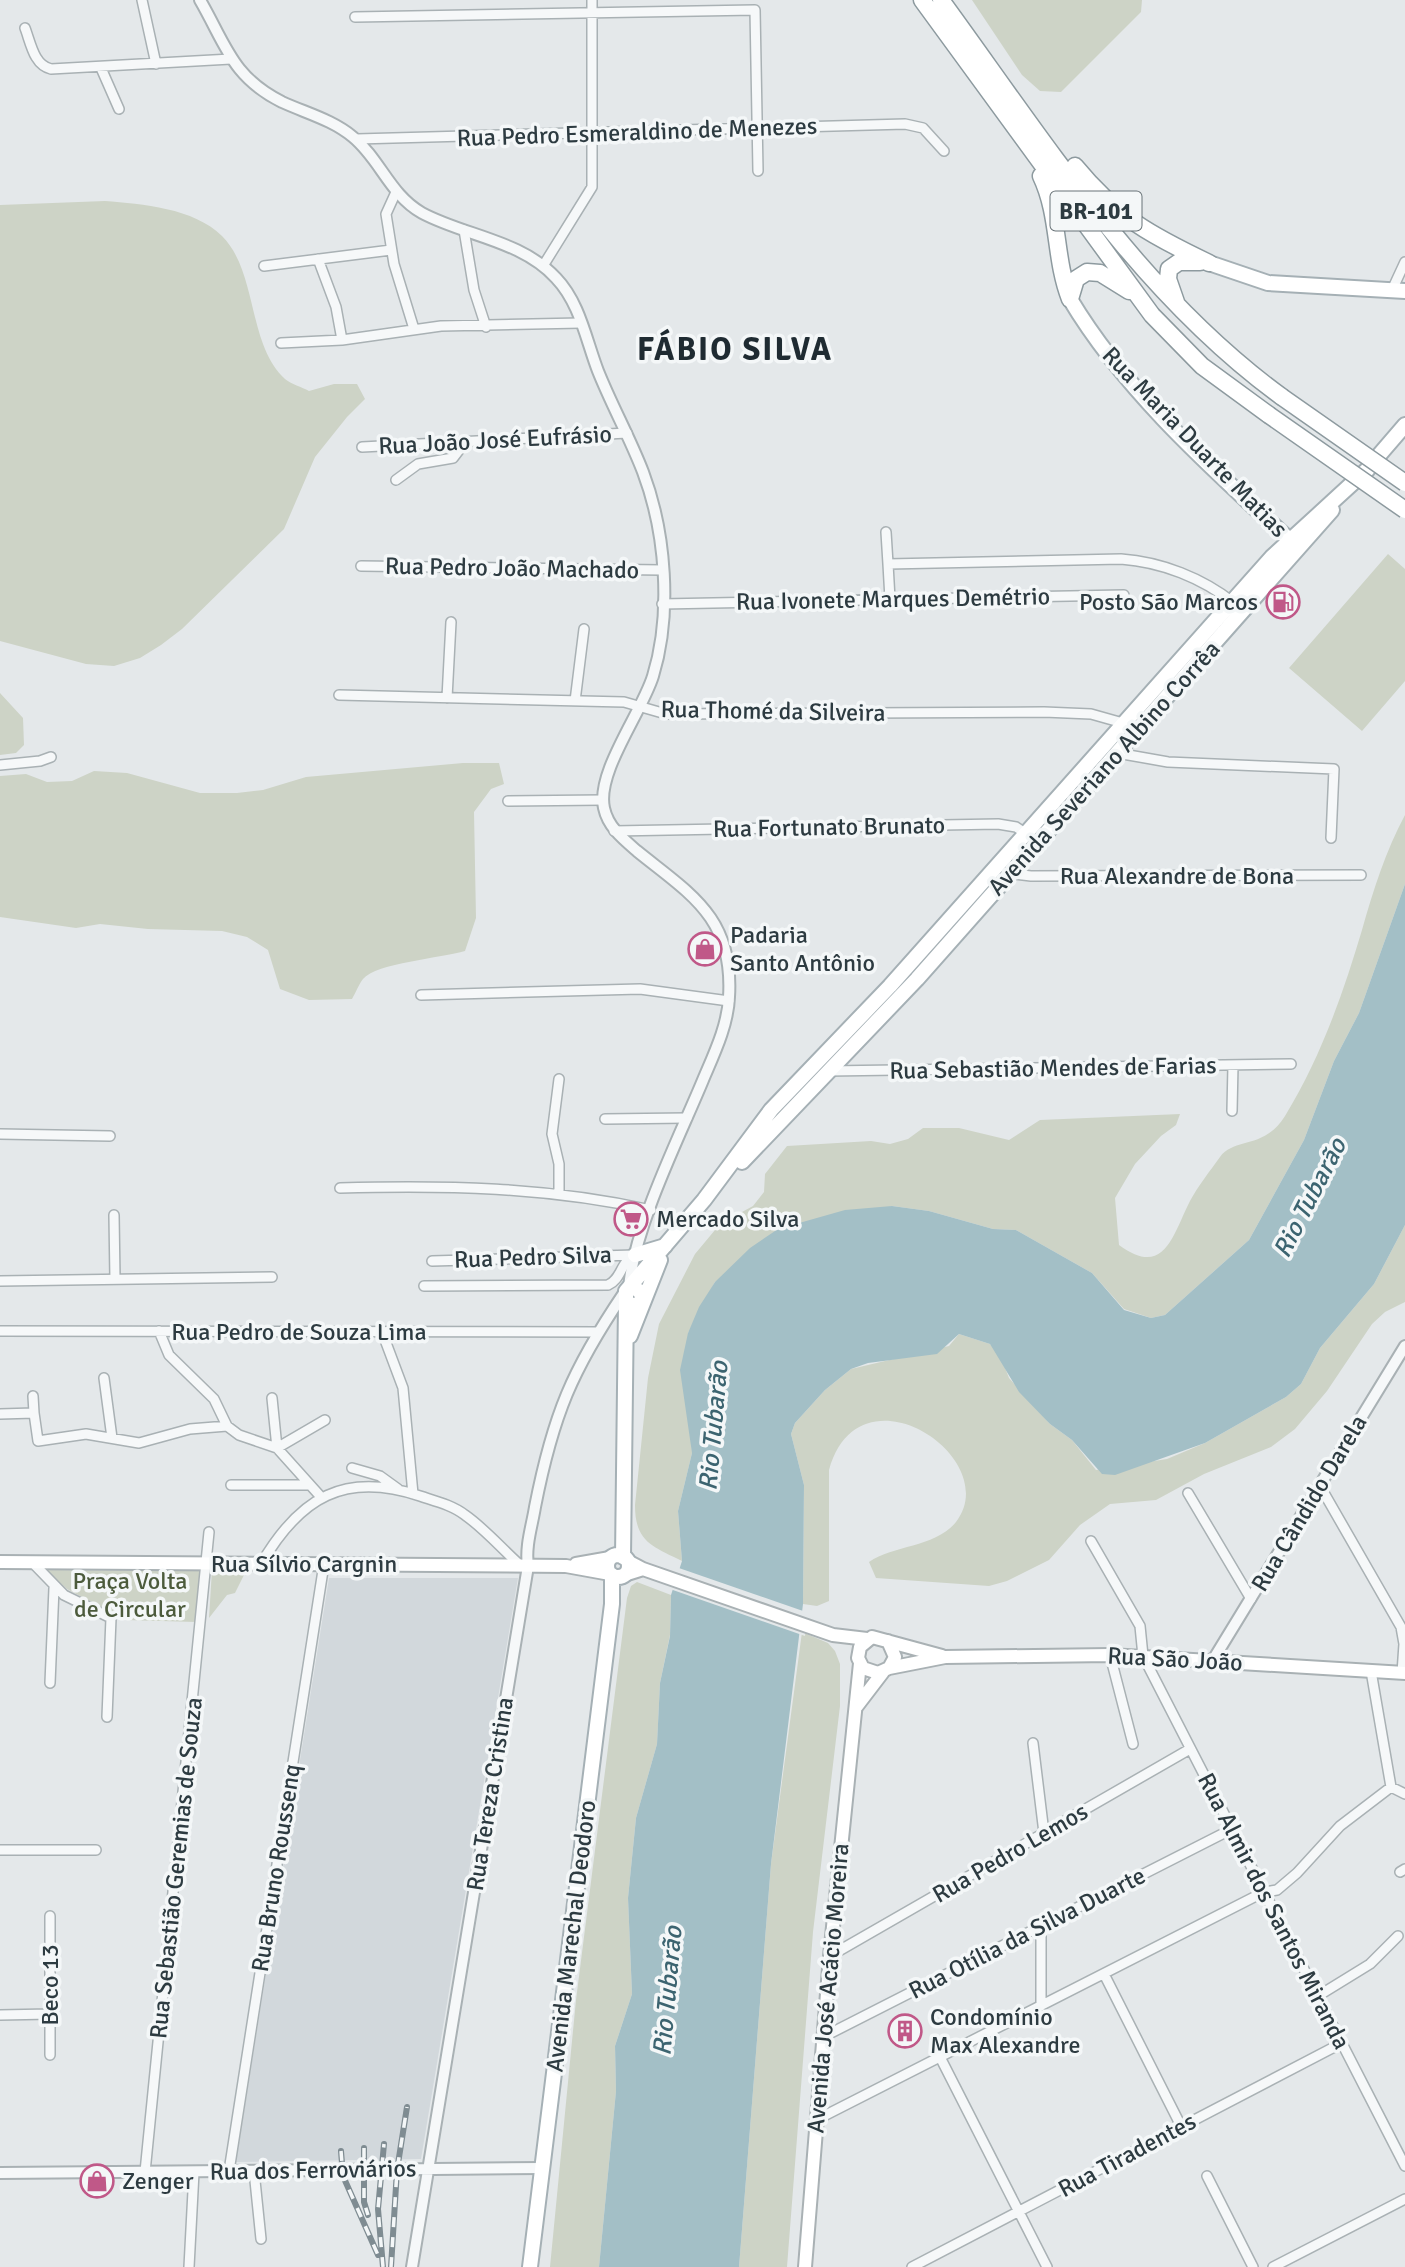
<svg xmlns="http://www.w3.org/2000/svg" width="1405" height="2267" font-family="Signika,sans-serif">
  <rect width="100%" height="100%" fill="#e4e8ea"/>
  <path fill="#d2d8dc" d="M329,1578H518L421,2159L236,2162Z"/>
  <path fill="#cdd3c6" d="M972,0H1142L1141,12L1061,92L1040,91L1022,75Z
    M105,201C142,204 194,208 222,236C258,272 247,344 285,379C291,384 302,387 309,391L334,384H357L365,399L347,417L315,457L284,529L182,629L161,645L140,658L114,666L86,664L0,641V205Z
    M1388,554L1405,569V681L1362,731L1289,668Z
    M0,693L23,718L24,745L16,753L0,755Z
    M463,763H499L504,784L491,789L474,812L476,918L465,951C442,958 376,963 363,979C359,984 356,992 352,999L309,1000L280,989L268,950L247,937L222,931L148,929L100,924L76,928L0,917V776L26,774L47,782L72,781L94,771L127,773L200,793H237L263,790L306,777Z
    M1405,815V884L1359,1013L1334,1061L1304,1140L1249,1240L1165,1315L1151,1318L1124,1309L1092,1273L1016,1230L993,1229L929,1211L892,1206L715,1282L688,1333L692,1453L678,1511L682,1561C652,1546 635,1542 635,1505L648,1378L659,1324L695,1254L720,1224L753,1206L764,1192L765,1174L787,1146L871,1141L890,1144L908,1139L923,1128H959L1009,1140L1040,1120L1180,1114L1176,1125L1161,1136L1135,1164L1115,1198L1119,1245C1165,1279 1173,1234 1190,1201C1198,1186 1210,1171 1220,1157C1235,1137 1264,1150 1285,1116C1320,1059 1343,994 1362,930C1373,891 1386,850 1405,815Z
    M1405,1225V1302L1385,1312L1372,1324L1327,1391L1295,1429L1271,1447L1204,1474L1156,1500L1110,1504L1080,1525L1049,1560L1007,1581L989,1586L876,1578L869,1562C894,1545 936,1547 956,1522C1005,1458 859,1361 829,1470V1601L817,1606L803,1604L804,1485L791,1434L795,1423L825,1390L851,1369L949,1346L959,1334L990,1344L1000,1355L1009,1378L1050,1424L1072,1440L1096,1470L1167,1459L1205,1443L1286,1397L1301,1384L1320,1348L1374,1284Z
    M46,1570L202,1571L196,1622L125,1620L67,1589Z
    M212,1570L246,1571L235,1593L227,1595L209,1618Z
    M637,1582L671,1595L670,1635L660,1683L657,1744L636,1818L628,1898L632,1994L615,2046L616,2091L599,2267H550L576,2000L627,1598L631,1586Z
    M802,1632L828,1643L835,1651L840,1664V1706L813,1932L787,2267H739L771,1864Z"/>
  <path fill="#a3bfc6" d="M1405,884V1225L1374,1284L1320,1348L1301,1384L1286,1397L1205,1443L1115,1475L1102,1474L1072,1440L1050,1424L1019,1392L990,1344L959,1334L937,1354L868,1363L851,1369L825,1390L795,1423L791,1434L804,1485L803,1604L771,1864L739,2267H599L616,2091L615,2046L632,1994L628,1898L636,1818L657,1744L660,1683L670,1636L671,1595L682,1561L678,1511L692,1453L680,1370L688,1333L699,1307L715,1282L750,1248L778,1229L845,1210L892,1206L929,1211L993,1229L1016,1230L1092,1273L1124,1310L1151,1318L1165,1315L1249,1240L1304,1140L1334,1061L1359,1013Z"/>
  <path fill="#e4e8ea" d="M676,1567L806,1612L805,1636L670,1589Z"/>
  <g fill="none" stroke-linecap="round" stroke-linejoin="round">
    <defs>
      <path id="minor" d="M142,0L156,64
        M355,17L755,10L758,171
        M25,28C31,44 34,65 51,69L231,59
        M101,68L119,109
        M357,139L905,124L923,128L944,151
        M396,192L386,214L394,264L414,329
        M464,230L474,290L486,327
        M318,259L336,307L342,340
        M264,266L391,250
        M543,266L592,187V0
        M1392,290L1405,262
        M281,343L342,340L441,326L581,323
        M362,447L627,433
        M396,480L418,464L453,458L466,441
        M886,532L888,564
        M361,566L662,570
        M890,599L888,564L1121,559C1162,562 1202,578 1234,603
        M662,604L1124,595
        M339,695L624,702L666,714L1044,712L1091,714L1123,723
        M447,698L451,622
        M575,701L584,629
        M1117,753L1168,762L1334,769L1331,838
        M0,765L40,761L51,757
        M508,801L603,800
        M614,831L998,824L1016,827L1028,835
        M1006,873L1031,876L1361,875
        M421,995L640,989L729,1001
        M828,1071L1291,1064
        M1232,1111L1233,1065
        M605,1119L687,1118
        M0,1134L110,1136
        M340,1188C445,1185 548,1187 651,1210
        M559,1194V1164L552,1134L559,1079
        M114,1215L115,1279
        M432,1261L634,1255
        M0,1281L272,1277
        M424,1286L608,1285C622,1279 620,1262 635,1255
        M0,1331L598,1332
        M159,1331L169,1355L214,1399L227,1426L239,1435L277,1448L321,1497
        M382,1332L403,1388L413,1494
        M104,1378L112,1438
        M33,1396L34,1413
        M272,1398L277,1448L325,1420
        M0,1414L34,1413L38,1441L86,1434L139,1443L190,1429L227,1426
        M352,1468L380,1476L398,1489
        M231,1485H310
        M1320,1486L1401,1627L1404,1644L1402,1673
        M1188,1493L1251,1599
        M1091,1541L1140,1626L1143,1656L1405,2166
        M32,1562L64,1595L111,1618L107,1717
        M261,1564C300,1497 345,1471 420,1496C435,1501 452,1505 465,1515C485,1529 502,1549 520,1565
        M1110,1655L1133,1744
        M1371,1671L1391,1787
        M50,1683L54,1588
        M1033,1743L1044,1833
        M0,1850H96
        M1400,1872L1405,1869
        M50,1916V2055
        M1041,1928V2006
        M830,1956L1190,1749
        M1104,1974L1181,2126
        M1318,1996L1370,1964L1398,1936
        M0,2015L50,2014
        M823,2037L1232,1829
        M940,2057L1047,2267
        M816,2120L1264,1892L1277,1890L1297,1873L1340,1826L1391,1787L1405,1794
        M229,2171L324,1564
        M254,2171L261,2239
        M145,2172L209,1532
        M1207,2176L1253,2267
        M189,2267L194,2172
        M912,2267L1342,2043
        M1273,2267L1405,2199"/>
      <path id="tertiary" d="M200,0C226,45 232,77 282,102C306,113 333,120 353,137C380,159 390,195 422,213C465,236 521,240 556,278C580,303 586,340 598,371C612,406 630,438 643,472C666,533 672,614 653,676C642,712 596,772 604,808C608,827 623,839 637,851C690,894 734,917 729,997C728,1025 714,1054 703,1080C679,1138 634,1227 629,1288
        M1213,1660L1405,1346
        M0,2173L542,2168
        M412,2267L528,1566C525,1546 532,1526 535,1507C553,1415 572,1370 624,1293"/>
      <path id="secondary" d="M626,1560L643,1569L833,1635L867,1639
        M0,1562L566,1566L610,1574
        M576,1564L610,1558
        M624,1575L643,1569
        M888,1641L895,1657L889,1668L878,1673L863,1668L858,1658L860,1647L872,1637L942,1656
        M889,1668L945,1657L1110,1655L1405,1673
        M857,1706L883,1672
        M805,2267L830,1956L860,1663"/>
      <path id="primary" d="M1209,263L1268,283L1405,291
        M1070,299C1126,393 1215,471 1295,545
        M1368,468L1405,425
        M742,1162L917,979L1332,510
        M635,1255L665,1246
        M629,1289L634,1288L641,1292L642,1301L637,1306L626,1303V1291L704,1200L771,1110L890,986L1272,557L1368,469
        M630,1336L660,1260
        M607 1566a11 11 0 1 1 22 0a11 11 0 1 1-22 0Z
        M623,1557L626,1303
        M530,2267L612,1604V1575"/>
      <path id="motorway" d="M922,0L1152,315L1202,366L1269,415
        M941,0C1044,141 1139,293 1282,397
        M1075,166C1117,217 1150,235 1209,263
        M1041,176C1060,216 1054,258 1070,299
        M1070,299L1076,279L1087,272L1100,273L1129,291
        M1176,302L1168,279L1169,269L1179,262H1200"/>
    </defs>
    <use href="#minor" stroke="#a9b1b4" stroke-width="12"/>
    <use href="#tertiary" stroke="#a9b1b4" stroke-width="14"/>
    <use href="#secondary" stroke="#a9b1b4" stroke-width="16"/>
    <use href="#primary" stroke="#a5b0b5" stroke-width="18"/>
    <use href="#motorway" stroke="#8d9a9f" stroke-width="19"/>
    <use href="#minor" stroke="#f6f8f9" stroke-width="9"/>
    <use href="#tertiary" stroke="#f6f8f9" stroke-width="10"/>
    <use href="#secondary" stroke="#fff" stroke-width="12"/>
    <use href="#primary" stroke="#fff" stroke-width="14"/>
    <use href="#motorway" stroke="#fff" stroke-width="16"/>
    <defs>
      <path id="rail" d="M364,2148V2202L368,2215
        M341,2151L343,2176L378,2255
        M383,2267L378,2209L384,2144
        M391,2267L397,2170L407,2107"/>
    </defs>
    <use href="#rail" stroke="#7f8c92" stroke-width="6"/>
    <use href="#rail" stroke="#f4f7f8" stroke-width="3.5" stroke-dasharray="10" stroke-linecap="butt"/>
    <defs>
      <path id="motorway-bridge" d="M1282,397L1405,483
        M1269,415L1405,510"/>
    </defs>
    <use href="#motorway-bridge" stroke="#8d9a9f" stroke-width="19" stroke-linecap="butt"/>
    <use href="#motorway-bridge" stroke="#fff" stroke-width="16"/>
  </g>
  <defs>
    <symbol id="fuel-ring" viewBox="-11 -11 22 22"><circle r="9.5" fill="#f4f7f8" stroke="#c05888" stroke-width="1.5"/><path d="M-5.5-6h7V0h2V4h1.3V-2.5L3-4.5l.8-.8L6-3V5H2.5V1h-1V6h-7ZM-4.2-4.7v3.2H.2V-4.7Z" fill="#c05888"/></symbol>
    <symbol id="shop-ring" viewBox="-11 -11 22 22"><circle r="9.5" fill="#f4f7f8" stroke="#c05888" stroke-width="1.5"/><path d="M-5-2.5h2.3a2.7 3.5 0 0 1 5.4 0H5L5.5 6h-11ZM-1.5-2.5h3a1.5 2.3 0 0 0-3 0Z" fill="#c05888"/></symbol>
    <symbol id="supermarket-ring" viewBox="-11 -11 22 22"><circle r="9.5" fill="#f4f7f8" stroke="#c05888" stroke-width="1.5"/><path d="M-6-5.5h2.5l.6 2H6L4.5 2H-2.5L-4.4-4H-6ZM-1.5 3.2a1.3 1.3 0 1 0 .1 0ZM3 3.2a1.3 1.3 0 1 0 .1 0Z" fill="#c05888"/></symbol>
    <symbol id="building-ring" viewBox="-11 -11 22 22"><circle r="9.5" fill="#f4f7f8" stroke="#c05888" stroke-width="1.5"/><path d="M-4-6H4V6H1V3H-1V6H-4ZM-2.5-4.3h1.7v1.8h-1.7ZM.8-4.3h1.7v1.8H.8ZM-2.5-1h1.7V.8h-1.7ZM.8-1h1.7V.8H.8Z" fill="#c05888"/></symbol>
  </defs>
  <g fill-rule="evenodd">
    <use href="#fuel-ring" x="1264" y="583" width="38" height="38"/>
    <use href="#shop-ring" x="686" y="930" width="38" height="38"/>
    <use href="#supermarket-ring" x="612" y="1200" width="38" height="38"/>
    <use href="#building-ring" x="886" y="2012" width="38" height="38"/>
    <use href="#shop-ring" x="78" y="2162" width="38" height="38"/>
  </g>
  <g text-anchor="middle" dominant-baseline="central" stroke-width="7" stroke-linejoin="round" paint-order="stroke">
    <rect fill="#f4f7f8" stroke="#697378" stroke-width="2" x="1050.5" y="191.5" width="91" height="39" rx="5"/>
    <g font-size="23" font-weight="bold" fill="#2d3b41">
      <text x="1096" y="211">BR-101</text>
    </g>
    <g font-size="24" fill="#2d3b41" stroke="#f4f7f8">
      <text transform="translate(637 132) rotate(-2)">Rua Pedro Esmeraldino de Menezes</text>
      <text transform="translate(495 440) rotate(-3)">Rua João José Eufrásio</text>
      <text transform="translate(1195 442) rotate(46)">Rua Maria Duarte Matias</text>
      <text transform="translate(512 568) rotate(1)">Rua Pedro João Machado</text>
      <text transform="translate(893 599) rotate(-1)">Rua Ivonete Marques Demétrio</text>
      <text transform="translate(773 711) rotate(1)">Rua Thomé da Silveira</text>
      <text transform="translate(1104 768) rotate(-48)">Avenida Severiano Albino Corrêa</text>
      <text transform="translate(829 827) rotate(-1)">Rua Fortunato Brunato</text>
      <text x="1177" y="876">Rua Alexandre de Bona</text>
      <text transform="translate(1053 1068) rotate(-1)">Rua Sebastião Mendes de Farias</text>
      <text transform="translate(533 1257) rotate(-2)">Rua Pedro Silva</text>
      <text x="299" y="1332">Rua Pedro de Souza Lima</text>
      <text transform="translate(1309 1503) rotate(-59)">Rua Cândido Darela</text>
      <text x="304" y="1564">Rua Sílvio Cargnin</text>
      <text transform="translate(1175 1659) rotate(3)">Rua São João</text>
      <text transform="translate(490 1794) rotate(-81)">Rua Tereza Cristina</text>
      <text transform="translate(1010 1853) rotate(-30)">Rua Pedro Lemos</text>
      <text transform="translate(176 1868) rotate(-84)">Rua Sebastião Geremias de Souza</text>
      <text transform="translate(276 1868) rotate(-81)">Rua Bruno Roussenq</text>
      <text transform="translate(1274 1911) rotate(63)">Rua Almir dos Santos Miranda</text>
      <text transform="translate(1027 1933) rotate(-27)">Rua Otília da Silva Duarte</text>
      <text transform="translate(571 1936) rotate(-83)">Avenida Marechal Deodoro</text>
      <text transform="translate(50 1985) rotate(-90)">Beco 13</text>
      <text transform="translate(828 1988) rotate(-85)">Avenida José Acácio Moreira</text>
      <text transform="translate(1127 2155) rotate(-28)">Rua Tiradentes</text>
      <text transform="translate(313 2170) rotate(-1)">Rua dos Ferroviários</text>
    </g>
    <g font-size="24" fill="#2d3b41" stroke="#f4f7f8" text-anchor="start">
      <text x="1258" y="602" text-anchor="end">Posto São Marcos</text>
      <text x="730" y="935">Padaria<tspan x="730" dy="28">Santo Antônio</tspan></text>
      <text x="656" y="1219">Mercado Silva</text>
      <text x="930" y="2017">Condomínio<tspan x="930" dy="28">Max Alexandre</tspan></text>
      <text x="122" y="2181">Zenger</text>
    </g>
    <g font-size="24" fill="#4c5b3c" stroke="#f4f7f8">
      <text x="130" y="1581">Praça Volta<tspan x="130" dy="28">de Circular</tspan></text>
    </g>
    <g font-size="26" font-style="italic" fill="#3c6470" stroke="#f4f7f8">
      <text transform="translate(1310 1198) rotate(-63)">Rio Tubarão</text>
      <text transform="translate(714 1426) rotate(-85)">Rio Tubarão</text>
      <text transform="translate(668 1991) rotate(-85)">Rio Tubarão</text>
    </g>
    <g font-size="32" font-weight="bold" letter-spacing="2" fill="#1f2b32" stroke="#f4f7f8">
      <text x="735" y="349">FÁBIO SILVA</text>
    </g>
  </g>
</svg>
